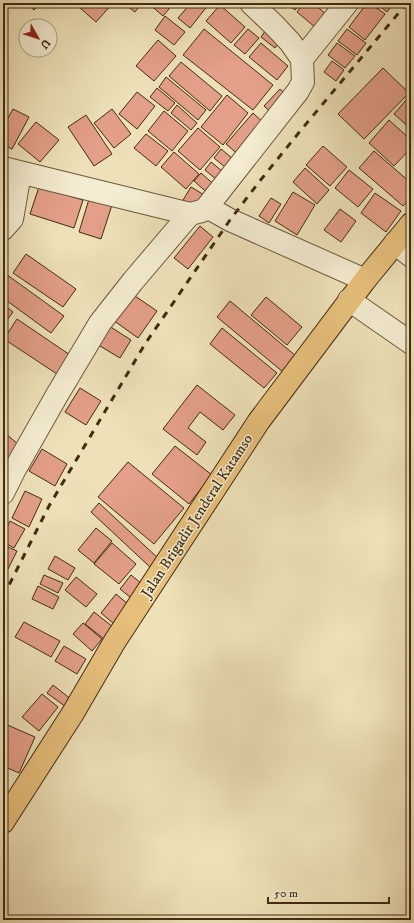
<svg xmlns="http://www.w3.org/2000/svg" width="414" height="923" font-family="'IM FELL DW Pica',serif">
  <rect width="100%" height="100%" fill="#eee1b8"/>
  <filter id="stains"><feTurbulence type="fractalNoise" baseFrequency=".005" numOctaves="4"/><feColorMatrix values="0 0 0 0 .2 0 0 0 0 .09 0 0 0 0 .02 0 0 0 .5 -.17"/></filter>
  <radialGradient id="worn" r=".72"><stop offset=".6" stop-color="#630" stop-opacity="0"/><stop offset="1" stop-color="#630" stop-opacity=".3"/></radialGradient>
  <path fill="#e39f87" stroke="#422c12" d="M26,3H41L34,10Z
    M82,3H113L96,22L79,7Z
    M123,3H142L135,12Z
    M148,3H174L163,16Z
    M191,3H208L209,4L190,28L178,18Z
    M286,3H301L295,10Z
    M304,3H313L327,15L316,28L297,12Z
    M367,3H370L385,14L365,40L349,27Z
    M376,3H394L387,12Z
    M220,5L245,27L231,43L206,21Z
    M165,16L185,32L174,45L155,30Z
    M268,27L282,38L275,48L261,37Z
    M204,29L273,85L253,110L183,55Z
    M248,29L259,38L245,54L234,45Z
    M347,29L366,43L357,55L338,41Z
    M158,40L176,56L154,81L136,66Z
    M261,43L288,66L277,80L249,57Z
    M337,43L355,56L345,68L328,55Z
    M332,61L344,70L336,81L324,72Z
    M181,62L222,96L210,111L169,76Z
    M383,68L409,93L364,139L338,114Z
    M166,77L206,110L198,120L159,87Z
    M157,88L175,103L168,111L150,97Z
    M280,89L291,99L275,116L264,106Z
    M137,92L155,106L137,129L119,114Z
    M227,95L248,113L223,145L201,127Z
    M407,99L411,103V129L394,114Z
    M177,105L197,123L191,130L171,113Z
    M13,109L29,117L12,149L3,145V127Z
    M112,109L131,134L114,148L94,123Z
    M164,111L188,131L172,151L148,131Z
    M253,113L268,127L241,157L226,144Z
    M86,115L112,154L94,166L68,127Z
    M389,120L411,140V148L394,166L369,143Z
    M36,122L59,140L40,162L18,144Z
    M198,128L220,147L200,170L178,151Z
    M146,134L168,151L156,166L134,148Z
    M323,146L347,167L330,186L306,165Z
    M221,149L238,163L231,172L214,158Z
    M374,151L411,183V197L403,206L359,168Z
    M174,152L199,174L186,189L161,167Z
    M211,162L228,176L222,184L205,170Z
    M305,168L329,190L317,204L293,182Z
    M349,170L373,189L358,207L335,188Z
    M201,173L218,188L211,196L194,181Z
    M39,187L83,200L74,228L30,214Z
    M191,187L209,198L201,211L183,200Z
    M293,192L315,205L297,235L275,221Z
    M375,193L401,211L386,232L361,213Z
    M271,198L281,204L269,223L259,216Z
    M89,199L112,205L101,239L79,232Z
    M340,209L356,221L341,242L324,230Z
    M200,226L213,237L188,269L174,258Z
    M26,254L76,289L63,307L13,273Z
    M3,272L64,316L51,333L3,298Z
    M132,294L157,311L138,338L113,320Z
    M266,297L302,327L287,345L251,315Z
    M230,301L296,356L283,372L217,317Z
    M3,304L13,312L3,325Z
    M17,319L76,359L63,378L4,339Z
    M106,324L131,340L120,358L95,343Z
    M222,328L277,373L264,388L210,344Z
    M197,385L235,415L223,430L200,412L188,428L206,442L197,455L163,429Z
    M80,388L101,401L86,425L65,412Z
    M6,434L25,450L3,476V437Z
    M175,446L212,475L189,504L152,474Z
    M42,449L67,464L55,486L29,471Z
    M128,462L184,508L154,544L98,497Z
    M25,491L42,499L29,527L12,518Z
    M99,503L159,559L151,568L91,512Z
    M10,521L25,529L14,548L3,542V535Z
    M96,528L112,541L94,563L78,550Z
    M112,543L136,564L119,584L94,564Z
    M3,545L17,551L5,575L3,574Z
    M55,556L75,568L68,580L48,569Z
    M44,575L63,583L58,593L40,584Z
    M131,575L147,588L136,602L120,589Z
    M76,577L97,594L86,607L65,590Z
    M38,586L59,597L53,609L32,599Z
    M116,594L129,605L114,624L101,613Z
    M94,612L113,627L104,639L85,624Z
    M24,622L60,641L51,657L15,637Z
    M83,623L102,639L92,651L73,634Z
    M64,646L86,659L77,674L55,661Z
    M53,685L72,700L66,707L47,693Z
    M42,694L58,707L39,731L22,717Z
    M3,723L35,737L19,773L3,766Z"/>
  <g fill="none" stroke-linecap="round" stroke-linejoin="round">
    <defs>
      <path id="minor" d="M302,59L347,3
        M3,168L190,214L202,211L207,207L298,91L303,82L302,59L290,42L275,26L251,3
        M207,207L230,220L365,280
        M3,229L12,219L20,173
        M395,243L411,256
        M349,300L411,343
        M3,493L15,469L57,395L100,323L133,281L190,214"/>
      <path id="highway" d="M3,822L73,713L115,641L259,421L365,280L411,224"/>
    </defs>
    <use href="#minor" stroke="#6d593c" stroke-width="24"/>
    <use href="#highway" stroke="#422c12" stroke-width="24"/>
    <use href="#minor" stroke="#f4ecd1" stroke-width="22"/>
    <use href="#highway" stroke="#e7c07c" stroke-width="22"/>
    <path stroke="#422c12" stroke-width="3" stroke-dasharray="7 7" stroke-linecap="butt" d="M3,597L49,506L145,344L230,220L259,182L301,130L407,3"/>
  </g>
  <g text-anchor="middle" dominant-baseline="central" stroke-width="3" stroke-linejoin="round" paint-order="stroke">
    <g font-size="15" fill="#422c12" stroke="#f4ecd1">
      <text transform="translate(197 516) rotate(-57)">Jalan Brigadir Jenderal Katamso</text>
    </g>
  </g>
  <rect width="414" height="923" fill="none" stroke="#eee1b8" stroke-width="16"/>
  <rect x="4" y="4" width="406" height="915" fill="none" stroke="#422c12" stroke-width="2"/>
  <rect x="8" y="8" width="398" height="907" fill="none" stroke="#422c12"/>
  <g transform="translate(38 38) rotate(129)"><circle r="19" fill="#f4ecd1" stroke="#ad9f85"/>
  <path d="M0-3L7 15L0 10L-7 15Z" fill="#8f2418"/>
  <text y="-6" font-size="11" font-weight="bold" text-anchor="middle" fill="#422c12">U</text>
  </g>
  <path d="M268 897v6h121v-6" fill="none" stroke="#422c12" stroke-width="2"/>
  <text x="274" y="897" font-size="12" fill="#422c12" stroke="#f4ecd1" stroke-width="3" paint-order="stroke">50 m</text>
  <rect width="100%" height="100%" filter="url(#stains)"/>
  <rect width="100%" height="100%" fill="url(#worn)"/>
</svg>
